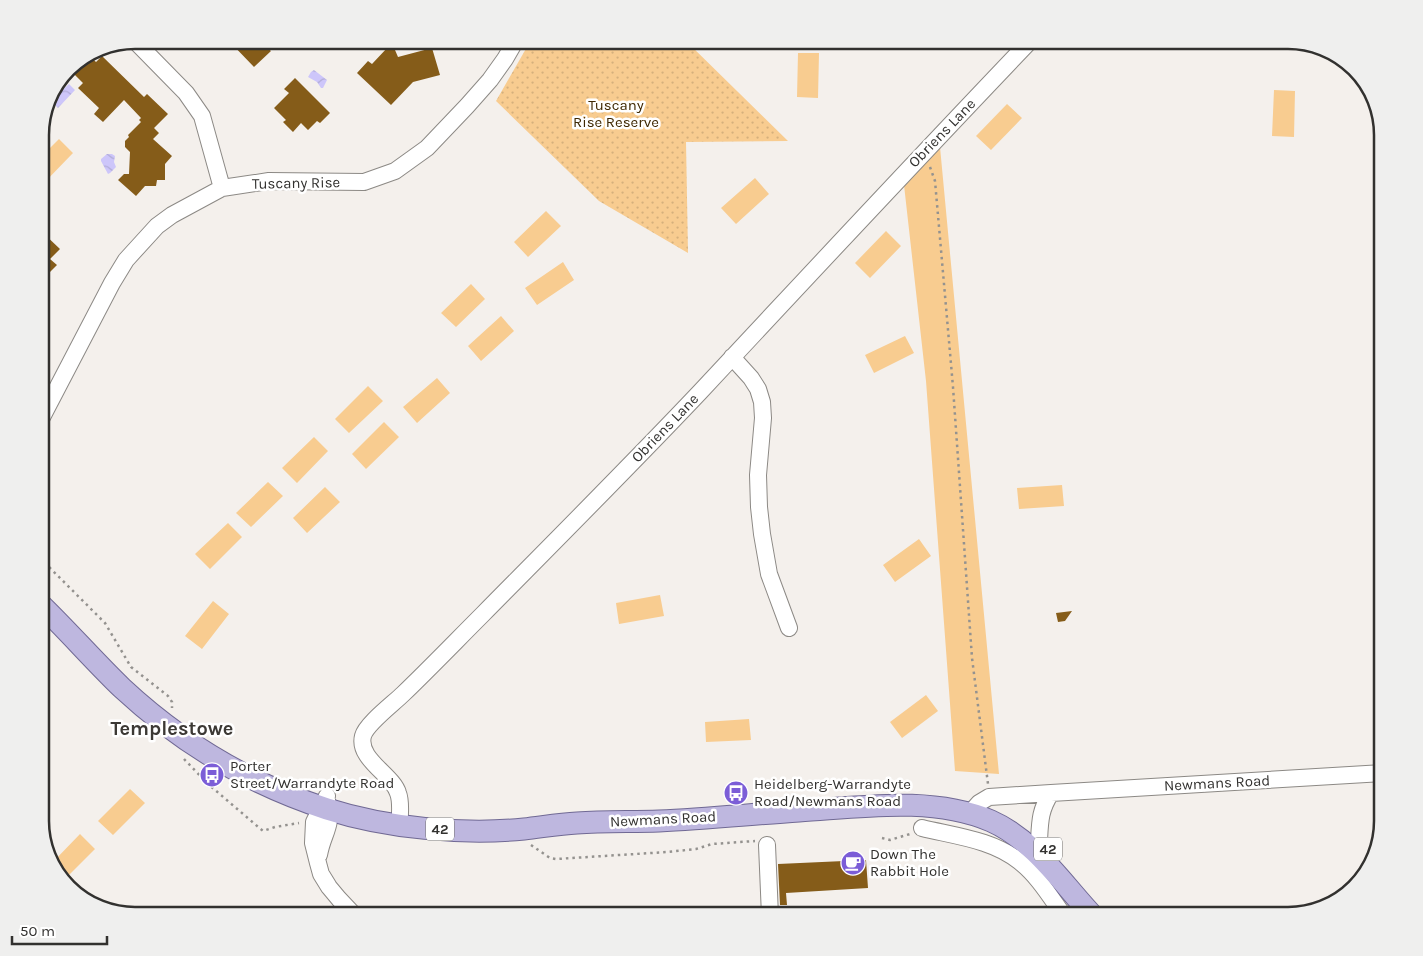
<svg xmlns="http://www.w3.org/2000/svg" width="1423" height="956" font-family="Karla,sans-serif">
  <defs>
    <pattern id="park-dots" width="8" height="8" patternUnits="userSpaceOnUse" patternTransform="scale(1.25)"><rect width="8" height="8" fill="#f8cc90"/><path d="M2 2h.1M6 6h.1" fill="none" stroke="#d5b07c" stroke-width="1.8" stroke-linecap="round"/></pattern>
    <pattern id="water-waves" width="16" height="10" patternUnits="userSpaceOnUse" patternTransform="scale(1.25)"><rect width="16" height="10" fill="#cdc6fa"/><path d="M0 5q4-4 8 0t8 0" fill="none" stroke="#b0abd7"/></pattern>
  </defs>
  <rect width="100%" height="100%" fill="#f4f0ec"/>
  <path fill="#f8cc90" d="M798,53H819L818,98L797,97Z
    M1274,90L1295,91L1294,137L1272,136Z
    M1007,104L1022,118L991,150L976,136Z
    M59,139L73,153L42,185L40,183V158Z
    M940,147L999,774L955,771L926,381L904,185Z
    M755,178L769,194L736,224L721,208Z
    M546,211L561,226L528,257L514,242Z
    M886,231L901,246L870,278L855,263Z
    M563,262L574,280L537,305L525,288Z
    M471,284L485,299L456,327L441,313Z
    M501,316L514,331L481,361L468,346Z
    M905,336L914,353L874,373L865,355Z
    M437,378L450,393L417,423L403,407Z
    M368,386L383,401L349,433L335,419Z
    M384,422L399,437L366,469L352,454Z
    M314,437L328,451L297,483L282,468Z
    M268,482L283,496L251,527L236,513Z
    M1062,485L1064,506L1019,509L1017,488Z
    M325,487L340,502L307,533L293,518Z
    M228,523L242,537L210,569L195,554Z
    M919,539L931,556L895,582L883,565Z
    M660,595L664,616L619,624L616,603Z
    M213,601L229,614L202,649L185,636Z
    M926,695L938,711L902,738L890,722Z
    M749,719L751,740L706,742L705,722Z
    M130,789L145,803L113,835L98,821Z
    M80,834L95,849L64,880L53,868L51,864Z"/>
  <path fill="url(#park-dots)" d="M531,40H685L788,141L686,142L688,253L599,201L496,101Z"/>
  <path fill="url(#water-waves)" d="M314,70L327,80L323,88H321L317,82L308,77L311,72Z
    M69,84L75,90L58,108L52,102L54,98Z
    M107,154H112L115,156L114,162L116,167L110,173L108,174L101,161V159Z"/>
  <path fill="#855c19" d="M228,40H259L271,51L254,67Z
    M388,47L395,50L398,57L432,48L440,75L413,82L391,105L357,73L368,61L372,64Z
    M90,56L96,62L102,56L144,97L147,94L168,114L154,128L159,133L153,139L172,156L165,164V180H157L156,186H145L136,196L118,180L124,174H129L130,152L125,147V141L129,137L128,135L141,122L139,120L141,118L124,100L103,122L94,114L99,108L78,88L83,83L73,73Z
    M295,78L330,113L320,123L317,121L308,130L301,123L293,132L283,122L286,120L274,108L289,93L284,89Z
    M40,230L60,249L50,259L57,265L40,282Z
    M1072,611L1065,621L1058,622L1056,613Z
    M866,860L868,888L786,893L787,905H780L778,864Z"/>
  <g fill="none" stroke-linecap="round" stroke-linejoin="round">
    <defs>
      <path id="minor" d="M134,40L186,93L202,116L222,188
        M732,357L751,378L758,389L762,402L763,418L758,475L759,507L762,534L769,574L789,628
        M40,421L112,283L126,260L157,226L172,215L222,188L269,181L364,182L395,171L427,148L467,106L490,80L505,59L516,40
        M327,796L314,822L313,843L318,863L321,874L329,887L339,899L355,916
        M970,813L979,803L989,797L1051,793L1383,773
        M400,825C399,815 402,803 398,793C393,775 357,759 363,736C366,724 394,703 403,694C430,668 456,641 483,614C556,540 629,467 700,392C810,274 920,156 1031,40
        M922,828C955,836 994,840 1020,862C1038,876 1051,898 1064,916
        M1039,841C1040,821 1040,810 1051,793
        M767,845L770,916
        M319,855C323,832 334,826 327,800"/>
      <path id="major" d="M40,604C68,631 94,661 122,688C181,743 250,784 327,809C386,828 463,835 524,829C542,827 559,824 577,823C604,821 632,822 659,821C706,819 753,814 799,811C862,807 932,796 991,821C1034,840 1062,883 1093,916"/>
    </defs>
    <use href="#minor" stroke="#8c8985" stroke-width="18"/>
    <use href="#major" stroke="#706994" stroke-width="23"/>
    <path stroke="#94928f" stroke-width="2.5" stroke-dasharray="2.5 4" stroke-linecap="butt" d="M930,167L935,181L953,387L972,658L988,784
      M40,558L105,623L131,667L168,696L172,702V708
      M184,759L208,784L263,831L275,827L299,823
      M882,838L890,840L910,834
      M531,845L550,858L556,859L667,852L696,849L712,844L755,841"/>
    <use href="#minor" stroke="#fff" stroke-width="16"/>
    <use href="#major" stroke="#beb7df" stroke-width="21"/>
  </g>
  <defs>
    <symbol id="bus-disc" viewBox="-11 -11 22 22"><circle r="9.5" fill="#7b5dd7" stroke="#fff"/><path d="M-5-6H5V4H4V6H2V4H-2V6H-4V4H-5ZM-3.5-4V0h7V-4ZM-3.5 1.2v1.5H-2V1.2ZM2 1.2v1.5H3.5V1.2Z" fill="#fff"/></symbol>
    <symbol id="cafe-disc" viewBox="-11 -11 22 22"><circle r="9.5" fill="#7b5dd7" stroke="#fff"/><path d="M-5.5-4.5H6V0H3Q3 3.5 0 3.5H-2.5Q-5.5 3.5-5.5 0ZM3-3.2v2h1.7v-2ZM-6 4.5H4V6H-6Z" fill="#fff"/></symbol>
  </defs>
  <g fill-rule="evenodd">
    <use href="#bus-disc" x="198" y="761" width="28" height="28"/>
    <use href="#bus-disc" x="722" y="779" width="28" height="28"/>
    <use href="#cafe-disc" x="839" y="849" width="28" height="28"/>
  </g>
  <g text-anchor="middle" dominant-baseline="central" stroke-width="5" stroke-linejoin="round" paint-order="stroke">
    <g fill="#fff" stroke="#706f6d" stroke-width="1">
      <rect x="426" y="817.5" width="28" height="23" rx="4"/>
      <rect x="1034" y="837.5" width="28" height="23" rx="4"/>
    </g>
    <g font-size="14" font-weight="bold" fill="#32312f">
      <text x="440" y="829">42</text>
      <text x="1048" y="849">42</text>
    </g>
    <g font-size="15" fill="#3e2702" stroke="#fff">
      <text x="616" y="105">Tuscany<tspan x="616" dy="17">Rise Reserve</tspan></text>
    </g>
    <g font-size="15" fill="#32312f" stroke="#fff">
      <text transform="translate(942 133) rotate(-46)">Obriens Lane</text>
      <text transform="translate(296 183) rotate(-1)">Tuscany Rise</text>
      <text transform="translate(665 428) rotate(-46)">Obriens Lane</text>
      <text transform="translate(1217 783) rotate(-3)">Newmans Road</text>
      <text transform="translate(663 819) rotate(-3)">Newmans Road</text>
    </g>
    <g font-size="15" fill="#32312f" stroke="#fff" text-anchor="start">
      <text x="230" y="766">Porter<tspan x="230" dy="17">Street/Warrandyte Road</tspan></text>
      <text x="754" y="784">Heidelberg-Warrandyte<tspan x="754" dy="17">Road/Newmans Road</tspan></text>
      <text x="870" y="854">Down The<tspan x="870" dy="17">Rabbit Hole</tspan></text>
    </g>
    <g font-size="20" font-weight="bold" fill="#3c3935" stroke="#fff">
      <text x="172" y="728">Templestowe</text>
    </g>
  </g>
  <path d="M0 0H1423V956H0ZM135 49H1288A86 86 0 0 1 1374 135V821A86 86 0 0 1 1288 907H135A86 86 0 0 1 49 821V135A86 86 0 0 1 135 49Z" fill="#efefee" fill-rule="evenodd"/>
  <path fill="none" stroke="#32312f" stroke-width="2.5" d="M135 49H1288A86 86 0 0 1 1374 135V821A86 86 0 0 1 1288 907H135A86 86 0 0 1 49 821V135A86 86 0 0 1 135 49Z"/>
  <path d="M12 936v8h95v-8" fill="none" stroke="#32312f" stroke-width="2.5"/>
  <text x="20" y="936" font-size="15" fill="#32312f" stroke="#ffffff" stroke-width="4" paint-order="stroke">50 m</text>
</svg>
